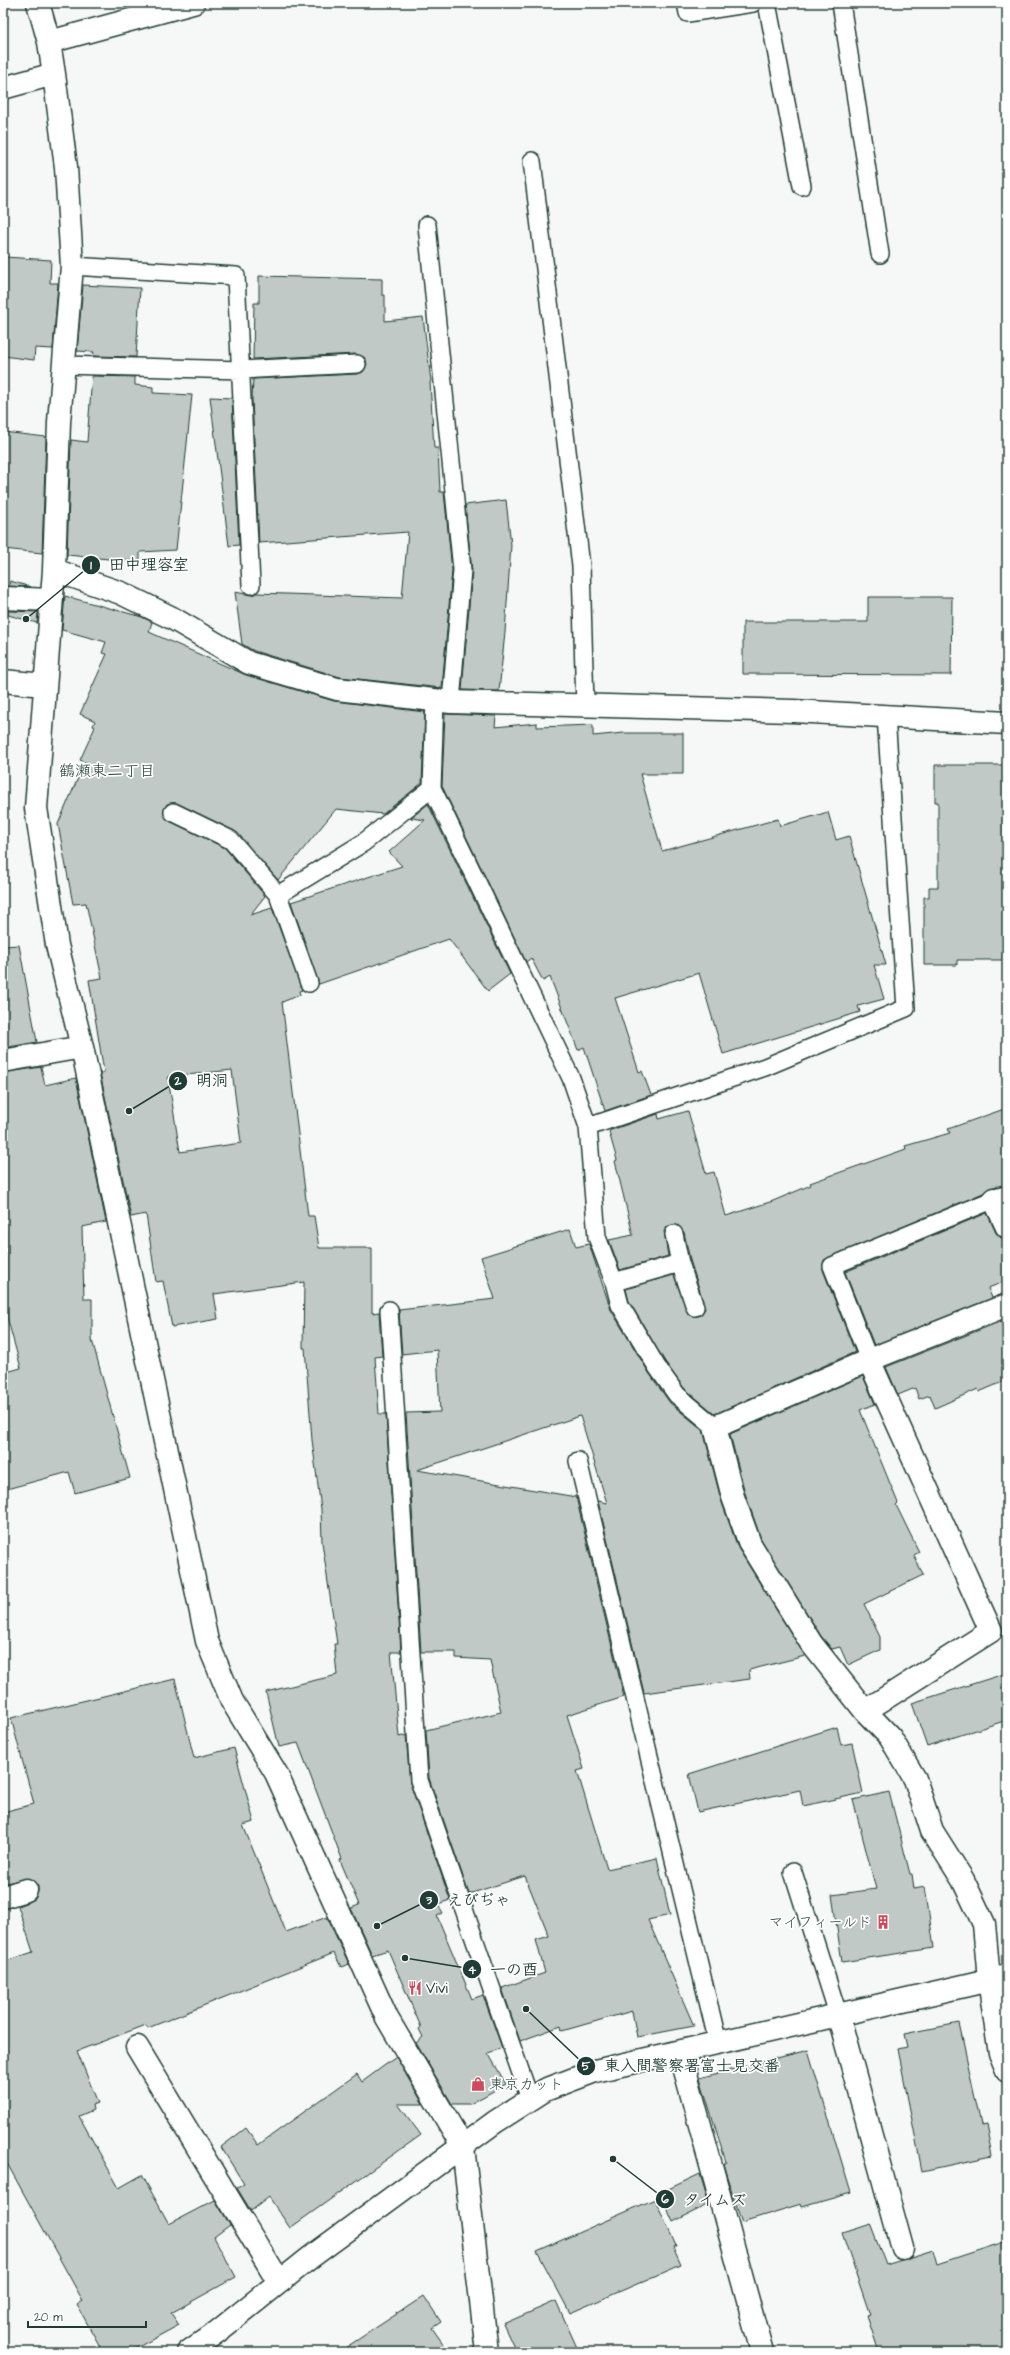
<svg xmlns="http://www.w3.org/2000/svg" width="1010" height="2355" font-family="'Architects Daughter','Klee One',sans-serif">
  <rect width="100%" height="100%" fill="#f6f7f7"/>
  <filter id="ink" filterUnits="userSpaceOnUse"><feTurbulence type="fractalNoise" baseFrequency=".025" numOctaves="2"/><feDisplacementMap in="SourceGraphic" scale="8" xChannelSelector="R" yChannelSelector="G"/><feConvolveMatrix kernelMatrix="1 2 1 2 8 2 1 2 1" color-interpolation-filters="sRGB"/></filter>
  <g filter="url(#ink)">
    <path fill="#c0c9c6" stroke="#1f3d34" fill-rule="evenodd" d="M5,257L51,260L50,283H58L53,349L35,348L34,360L3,356Z
      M259,276L382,279V295H385V321L423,317L431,381L430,382L434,448H438L440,492H444L452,570L442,688L340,677L254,651L242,644L235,592L251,595L257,593L402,598L408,532L259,543L252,399L253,379L358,374L363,372L367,364L365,358L356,354L253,359L254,303H259Z
      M83,285L140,288L136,357L93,356L94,352L77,351Z
      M92,376L135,377V385L153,387V393L192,395L176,550L140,552V562L67,555L71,440L87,442Z
      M210,397L232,398L239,545L229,546Z
      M3,432L46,437L42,553L3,549Z
      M506,500L511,545L505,632L499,691L462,690L472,571L465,505Z
      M10,581L31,587L9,586Z
      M65,596L142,617L152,622L149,632L246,675L334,701L425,712L422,783L383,814L336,809L278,880L235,831L177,803L167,804L163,812L169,821L225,848L265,896L250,915L272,908L302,990L299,991L300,995L282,1002L308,1216H314L319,1248H372V1313L379,1312L382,1356L375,1357L379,1414H386L401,1652H391L399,1737L406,1735L410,1783L450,1900L438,1904L443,1913L437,1916L472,1999L483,1995L502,2048L488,2053L506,2084L470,2104H452L416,2043L423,2037L419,2029L421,2027L388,1950L372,1955L351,1908L359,1905L340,1860L342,1859L298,1743L279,1747L266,1692L337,1675L334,1644H337L322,1542L321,1509L312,1440L305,1348H303L304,1282L214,1294L218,1319L172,1327L163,1281L156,1282L146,1214L131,1217L100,1073L104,1072L89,980L102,978L86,903L73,904L58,824L85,762L80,760L95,727L93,726L95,721L80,714L107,654L102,653L106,642L62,630ZM232,1070L241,1143L180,1152L168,1077Z
      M868,597H952L951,675L743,674V622H868Z
      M8,611L38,612L37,623L8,615Z
      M445,714L496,716L495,727L537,723V727L593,725V736L624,733H683V774H640L662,851L778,819L780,826L828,812L836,840L849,836L886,965H874L884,999L858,1006L860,1012L723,1054L699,973L615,998L639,1072L642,1071L651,1095L605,1111L584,1047L578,1050L550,977L543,981L531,958L526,962L442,786Z
      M935,765H1007V960H957V965H924V897H929V887H938V802H935Z
      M428,804L510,974L488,991L449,939L319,984L291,902L402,866L389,852L425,820L411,818Z
      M19,945L37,1042L3,1048V946Z
      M41,1067L45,1085L76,1078L106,1222L82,1227L84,1299H92V1340L130,1478L75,1493L69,1472L3,1490V1373L21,1368L7,1317L6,1230H3V1073Z
      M1007,1108V1184L989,1188L983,1193L824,1260L823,1270L855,1352L715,1414L684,1388L665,1362L629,1301L626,1289L674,1275L688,1314L699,1316L705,1309L704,1304L690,1260L684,1232L677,1225L668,1226L664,1231L668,1256L620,1270L609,1240L633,1235L615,1161L617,1160L609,1132L611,1130L658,1114L659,1119L688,1111L706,1174L714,1172L726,1216L773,1201L811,1185L810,1183L906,1149L905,1146L950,1133L948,1129Z
      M987,1213L996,1233L1000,1237L1007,1239V1281L988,1288L992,1298L874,1345L845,1272Z
      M570,1229L576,1247L589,1244L611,1310L649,1373L670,1403L703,1430L721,1500L738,1548L805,1656L749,1670L750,1679L644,1693L598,1501L607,1503L580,1416L417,1470L576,1497L624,1697L567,1715L584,1769L577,1771L607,1869L657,1858L670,1915L648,1920L694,2026L637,2037L632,2011L562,2031L561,2026L520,2041L502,1988L545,1973L536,1940L549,1936L525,1876L469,1894L429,1778L426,1730L501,1712L490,1660L456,1658V1652H421L406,1413L440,1412L437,1350L402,1354L399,1310L495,1299L481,1257Z
      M1002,1321L1007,1333V1380L979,1392L978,1389L935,1408L930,1395L919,1399L915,1388L898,1395L886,1367Z
      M863,1376L875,1404L860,1410L898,1503L896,1505L919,1552L914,1555L923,1575L864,1604L880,1637V1650L848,1665L840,1647L832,1649L821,1636L761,1539L745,1493L730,1434Z
      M1007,1673V1720L927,1746L912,1703Z
      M175,1679L194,1758L234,1748L254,1822L243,1825L286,1932L327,1917L349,1964L341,1967L334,1953L148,2028L146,2025L77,2051L98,2103L92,2105L93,2110L79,2116L119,2188L142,2175L169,2224L215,2200L230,2225L214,2237L236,2277L171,2313L179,2325L129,2352H103L77,2305L83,2301L3,2156V1962L33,1952L18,1906L35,1899L38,1892V1886L29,1878L3,1884V1812L34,1804L11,1718Z
      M837,1727L841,1745L852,1743L863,1793L803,1806L800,1790L698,1812L689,1774Z
      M889,1792L910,1874H912L914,1889L925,1887L934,1948L842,1962L832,1895L876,1889L853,1800Z
      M959,2023L981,2125L986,2124L992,2156L922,2171L898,2049L907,2047L904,2034Z
      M808,2050L851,2193L802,2207L801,2204L742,2222L732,2193L723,2164L726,2162L700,2078Z
      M396,2057L423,2104H398L421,2135L290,2228L269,2197L251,2211L237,2188L244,2184L221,2147L246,2128L258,2145L357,2074L362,2082Z
      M700,2174L709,2204L673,2222L660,2193Z
      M655,2199L676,2246L673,2247L681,2265L570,2313L537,2251Z
      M870,2224L886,2265L933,2250L937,2264L1007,2241V2352H879L867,2316L870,2315L842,2233Z
      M424,2296L441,2322L432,2328L449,2352H339Z
      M556,2301L579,2352H516L503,2324Z"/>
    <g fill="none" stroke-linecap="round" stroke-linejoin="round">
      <defs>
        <path id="lane" d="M686,3L688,13L753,3
          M767,3L802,186
          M841,3L880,254
          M532,161L581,566L585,706
          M427,225L462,570L451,702
          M72,266L236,276L251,585
          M63,365L241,370L357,364
          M435,699L432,788L571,1078L588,1127L597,1237L614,1282L620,1305L657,1367L677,1395L715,1427
          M173,812L231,840L278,895L309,983
          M278,895L363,843L432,788
          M588,1127L765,1067L906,1008L886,716
          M680,1263L695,1307
          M614,1282L680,1263L674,1234
          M389,1310L419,1780L530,2099
          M869,1360L832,1266L1007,1194
          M578,1461L718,2043
          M793,1872L838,2014"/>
        <path id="street" d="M38,3L49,42L54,74L66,167L72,266L59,422L54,570L36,808L57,945L82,1047L207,1641L232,1701L276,1773L387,2018L463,2147L487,2352
          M49,42L193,3
          M3,88L54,74
          M54,570L121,593L172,618L249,663L337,689L451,702L793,711L1007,723
          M3,598L51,600
          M3,681L44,685
          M3,1061L82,1047
          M994,1199L1007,1227
          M1007,1305L869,1360L715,1427L733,1497L750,1544L811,1643L865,1711L890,1737L915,1779L932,1831L963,1880L984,1924L989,1980L1000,2054L1007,2071
          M865,1711L991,1631L869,1360
          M3,1897L26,1890
          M838,2014L902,2248
          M137,2047L279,2282
          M680,2052L762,2352"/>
        <path id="secondary" d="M188,2352L217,2332L311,2257L495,2122L545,2090L595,2071L1007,1976"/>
      </defs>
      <use href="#lane" stroke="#1f3d34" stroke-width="20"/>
      <use href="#street" stroke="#1f3d34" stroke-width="25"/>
      <use href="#secondary" stroke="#1f3d34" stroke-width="25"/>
      <use href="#lane" stroke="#fff" stroke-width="17"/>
      <use href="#street" stroke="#fff" stroke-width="22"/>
      <use href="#secondary" stroke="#fff" stroke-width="22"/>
    </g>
  </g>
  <defs>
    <symbol id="building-bare" viewBox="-9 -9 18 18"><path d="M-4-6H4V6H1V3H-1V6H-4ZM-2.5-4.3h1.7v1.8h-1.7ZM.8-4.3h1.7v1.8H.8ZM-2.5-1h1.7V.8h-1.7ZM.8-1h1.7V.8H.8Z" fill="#d1495b" stroke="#fff" stroke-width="2.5" paint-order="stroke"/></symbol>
    <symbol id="restaurant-bare" viewBox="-9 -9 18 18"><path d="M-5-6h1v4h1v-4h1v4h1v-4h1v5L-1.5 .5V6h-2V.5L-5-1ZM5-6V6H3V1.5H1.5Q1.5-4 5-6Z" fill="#d1495b" stroke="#fff" stroke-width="2.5" paint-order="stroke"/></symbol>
    <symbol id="shop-bare" viewBox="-9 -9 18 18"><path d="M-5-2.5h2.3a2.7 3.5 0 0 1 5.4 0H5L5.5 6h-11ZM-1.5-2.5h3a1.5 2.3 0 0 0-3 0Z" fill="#d1495b" stroke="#fff" stroke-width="2.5" paint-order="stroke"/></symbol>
  </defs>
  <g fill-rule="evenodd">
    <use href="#building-bare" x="873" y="1912" width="20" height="20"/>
    <use href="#restaurant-bare" x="405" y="1978" width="20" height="20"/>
    <use href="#shop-bare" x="468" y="2074" width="20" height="20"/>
  </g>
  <g text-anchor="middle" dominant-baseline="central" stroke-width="3.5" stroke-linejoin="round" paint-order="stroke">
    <g font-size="15" fill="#1f3d34" stroke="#fff" text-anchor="start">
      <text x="872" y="1922" text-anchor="end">マイフィールド</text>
      <text x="426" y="1988">Vivi</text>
      <text x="489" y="2084">東京カット</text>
    </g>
    <g font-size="16" fill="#1f3d34" stroke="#fff">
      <text x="107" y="771">鶴瀬東二丁目</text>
    </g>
  </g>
  <path fill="none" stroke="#1f3d34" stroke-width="1.5" d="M26 619L91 565M129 1111L178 1081M377 1926L429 1900M405 1958L472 1969M526 2009L586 2066M613 2159L665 2199"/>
  <g fill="#1f3d34" stroke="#fff" stroke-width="1.5">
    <circle cx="26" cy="619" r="4"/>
    <circle cx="129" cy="1111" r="4"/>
    <circle cx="377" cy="1926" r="4"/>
    <circle cx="405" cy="1958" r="4"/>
    <circle cx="526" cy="2009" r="4"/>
    <circle cx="613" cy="2159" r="4"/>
    <circle cx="91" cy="565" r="10"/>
    <circle cx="178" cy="1081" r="10"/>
    <circle cx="429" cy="1900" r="10"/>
    <circle cx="472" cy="1969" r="10"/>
    <circle cx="586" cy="2066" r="10"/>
    <circle cx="665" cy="2199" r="10"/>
  </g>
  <g font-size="12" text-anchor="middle" font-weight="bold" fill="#fff">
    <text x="91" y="569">1</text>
    <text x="178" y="1085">2</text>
    <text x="429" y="1904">3</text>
    <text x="472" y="1974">4</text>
    <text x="586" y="2070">5</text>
    <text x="665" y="2203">6</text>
  </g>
  <g font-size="16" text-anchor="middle" font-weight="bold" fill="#1f3d34" stroke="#fff" stroke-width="3.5" stroke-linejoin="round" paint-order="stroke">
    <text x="149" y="570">田中理容室</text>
    <text x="212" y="1086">明洞</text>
    <text x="479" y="1905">えびぢゃ</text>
    <text x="514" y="1975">一の酉</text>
    <text x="692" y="2071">東入間警察署富士見交番</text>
    <text x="715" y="2205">タイムズ</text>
  </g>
  <rect width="1010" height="2355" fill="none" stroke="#fff" stroke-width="16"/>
  <rect x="8" y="8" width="994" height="2339" fill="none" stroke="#1f3d34" stroke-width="1.5" filter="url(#ink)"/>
  <path d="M28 2321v6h118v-6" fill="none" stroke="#1f3d34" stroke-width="2"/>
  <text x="34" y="2321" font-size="12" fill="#1f3d34" stroke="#ffffff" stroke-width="3" paint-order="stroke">20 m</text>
</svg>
